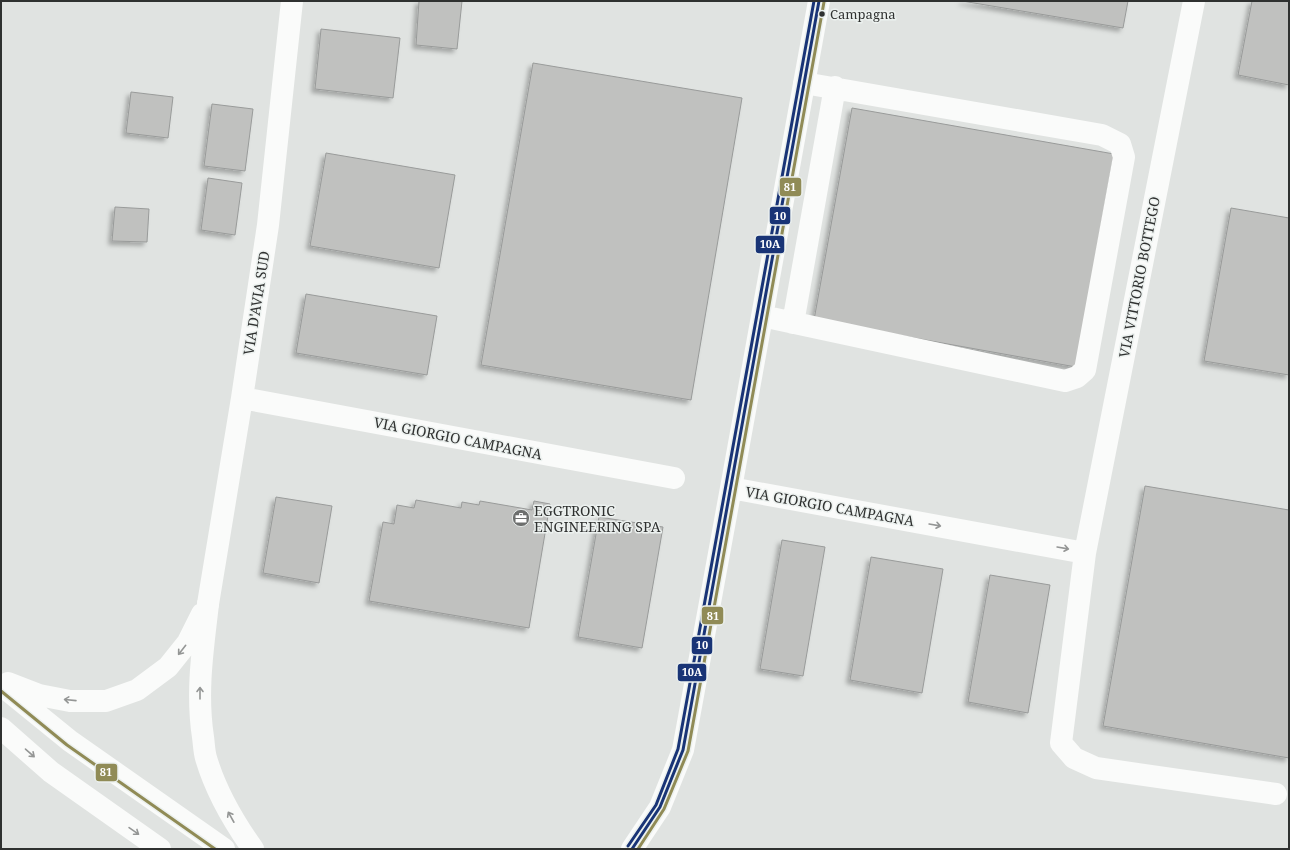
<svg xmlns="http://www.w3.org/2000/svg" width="1290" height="850" font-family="'Noto Serif',serif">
  <defs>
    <filter id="shadow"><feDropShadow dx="-3.5" dy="3.5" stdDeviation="2" flood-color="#0004"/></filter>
  </defs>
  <rect width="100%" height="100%" fill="#e0e3e1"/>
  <path fill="#c0c1bf" stroke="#999b9a" filter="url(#shadow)" d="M419,1H462L457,49L416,45Z
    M962,1H1128L1123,28Z
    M1252,1H1289V85L1238,75Z
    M321,29L400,38L393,98L315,89Z
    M533,63L742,98L691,400L481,365Z
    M131,92L173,97L168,138L126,133Z
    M212,104L253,109L245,171L204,166Z
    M852,108L1114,154L1076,367L814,320Z
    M326,153L455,175L439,268L310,246Z
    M208,178L242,183L235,235L201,230Z
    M115,207L149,209L147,242L112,241Z
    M1231,208L1289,218V375L1204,361Z
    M306,294L437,316L427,375L296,353Z
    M1145,486L1289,510V758L1103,726Z
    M276,497L332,506L319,583L263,573Z
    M416,500L461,508L462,502L479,505L480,501L532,510L534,501L550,504L529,628L369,601L383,522L394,524L397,505L414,508Z
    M599,517L663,527L642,648L578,637Z
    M782,540L825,547L803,676L760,669Z
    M871,557L943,569L922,693L850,680Z
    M990,575L1050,585L1028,713L968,702Z"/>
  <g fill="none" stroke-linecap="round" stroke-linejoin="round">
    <path stroke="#fafbfa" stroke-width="22" d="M1194,1L1085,553L1061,743L1074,758L1096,768L1276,794
      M762,316L1065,381L1077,377L1085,370L1124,157L1120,144L1102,135L804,83
      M793,323L835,87
      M242,398L674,478
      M731,488L1085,553
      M208,604L242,398L268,225L292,1
      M632,849L660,807L683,750L731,488L819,1"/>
    <path stroke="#fafbfa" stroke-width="22" d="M208,604C203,648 196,692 203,737C204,744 204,751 206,758C216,792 233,821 253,849
      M8,683L39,695L70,701H106L137,690L168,667L188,642L202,614
      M1,685L70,741L224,849
      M1,728L51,772L160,849"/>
    <defs>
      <path id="bus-1" d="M632,849L660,807L683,750L819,1"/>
      <path id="bus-2" d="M1,691L67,745L215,849
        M638,849L664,809L688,751L824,2"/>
      <path id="bus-3" d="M628,846L656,805L678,749L814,1"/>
    </defs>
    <use href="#bus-1" stroke="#ecf1ef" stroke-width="6"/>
    <use href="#bus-2" stroke="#ecf1ef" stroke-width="6"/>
    <use href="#bus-3" stroke="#ecf1ef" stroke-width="6"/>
    <use href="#bus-1" stroke="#193476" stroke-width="3"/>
    <use href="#bus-2" stroke="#908b56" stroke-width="3"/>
    <use href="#bus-3" stroke="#193476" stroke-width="3"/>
  </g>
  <defs><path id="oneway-shaft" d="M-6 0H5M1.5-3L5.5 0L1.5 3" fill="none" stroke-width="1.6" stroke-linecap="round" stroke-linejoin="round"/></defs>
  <g stroke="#949695">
    <use href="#oneway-shaft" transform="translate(935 525) rotate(10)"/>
    <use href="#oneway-shaft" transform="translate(1063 548) rotate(10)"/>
    <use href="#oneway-shaft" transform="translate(182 650) rotate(128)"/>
    <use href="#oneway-shaft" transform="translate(200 693) rotate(-90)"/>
    <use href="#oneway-shaft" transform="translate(70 700) rotate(-174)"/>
    <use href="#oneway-shaft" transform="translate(30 753) rotate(41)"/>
    <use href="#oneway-shaft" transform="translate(231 817) rotate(-119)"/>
    <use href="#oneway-shaft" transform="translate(134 831) rotate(35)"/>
  </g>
  <defs>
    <symbol id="office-disc" viewBox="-11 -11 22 22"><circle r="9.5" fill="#6d6f6e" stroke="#ecf1ef"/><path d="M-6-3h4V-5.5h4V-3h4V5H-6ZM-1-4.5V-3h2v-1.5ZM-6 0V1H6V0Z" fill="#fff"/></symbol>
  </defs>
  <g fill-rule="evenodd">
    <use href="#office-disc" x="511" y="508" width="20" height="20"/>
  </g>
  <circle fill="#2f3130" stroke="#ecf1ef" stroke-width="1.5" cx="822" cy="14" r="3.5"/>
  <g text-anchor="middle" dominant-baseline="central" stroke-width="3" stroke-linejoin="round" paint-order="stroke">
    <g font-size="13" fill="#2f3130" stroke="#ecf1ef" text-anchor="start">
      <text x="830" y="14">Campagna</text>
    </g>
    <g font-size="14" fill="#2f3130" stroke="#ecf1ef">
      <text transform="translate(1139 277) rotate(-79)">VIA VITTORIO BOTTEGO</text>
      <text transform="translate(256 303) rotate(-81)">VIA D'AVIA SUD</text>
      <text transform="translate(458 438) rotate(11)">VIA GIORGIO CAMPAGNA</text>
      <text transform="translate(830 506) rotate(10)">VIA GIORGIO CAMPAGNA</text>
    </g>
    <g font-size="14" fill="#2f3130" stroke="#ecf1ef" text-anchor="start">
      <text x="534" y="510">EGGTRONIC<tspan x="534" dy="16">ENGINEERING SPA</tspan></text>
    </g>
  </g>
  <g stroke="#ecf1ef" stroke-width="1.5">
    <rect x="779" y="177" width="23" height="20" rx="4" fill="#908b56"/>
    <rect x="769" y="206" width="22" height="19" rx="4" fill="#193476"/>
    <rect x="755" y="235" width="30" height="19" rx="4" fill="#193476"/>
    <rect x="701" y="606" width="23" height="19" rx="4" fill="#908b56"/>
    <rect x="691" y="636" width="22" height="19" rx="4" fill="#193476"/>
    <rect x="677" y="663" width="30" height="19" rx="4" fill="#193476"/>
    <rect x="95" y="763" width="23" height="19" rx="4" fill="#908b56"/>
  </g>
  <g font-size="11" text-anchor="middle" font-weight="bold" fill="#fff">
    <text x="790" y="191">81</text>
    <text x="780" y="220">10</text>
    <text x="770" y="248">10A</text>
    <text x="713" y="620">81</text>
    <text x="702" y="649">10</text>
    <text x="692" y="676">10A</text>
    <text x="106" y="776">81</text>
  </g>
  <rect width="1290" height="850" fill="none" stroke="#2f3130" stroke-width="4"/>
</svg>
